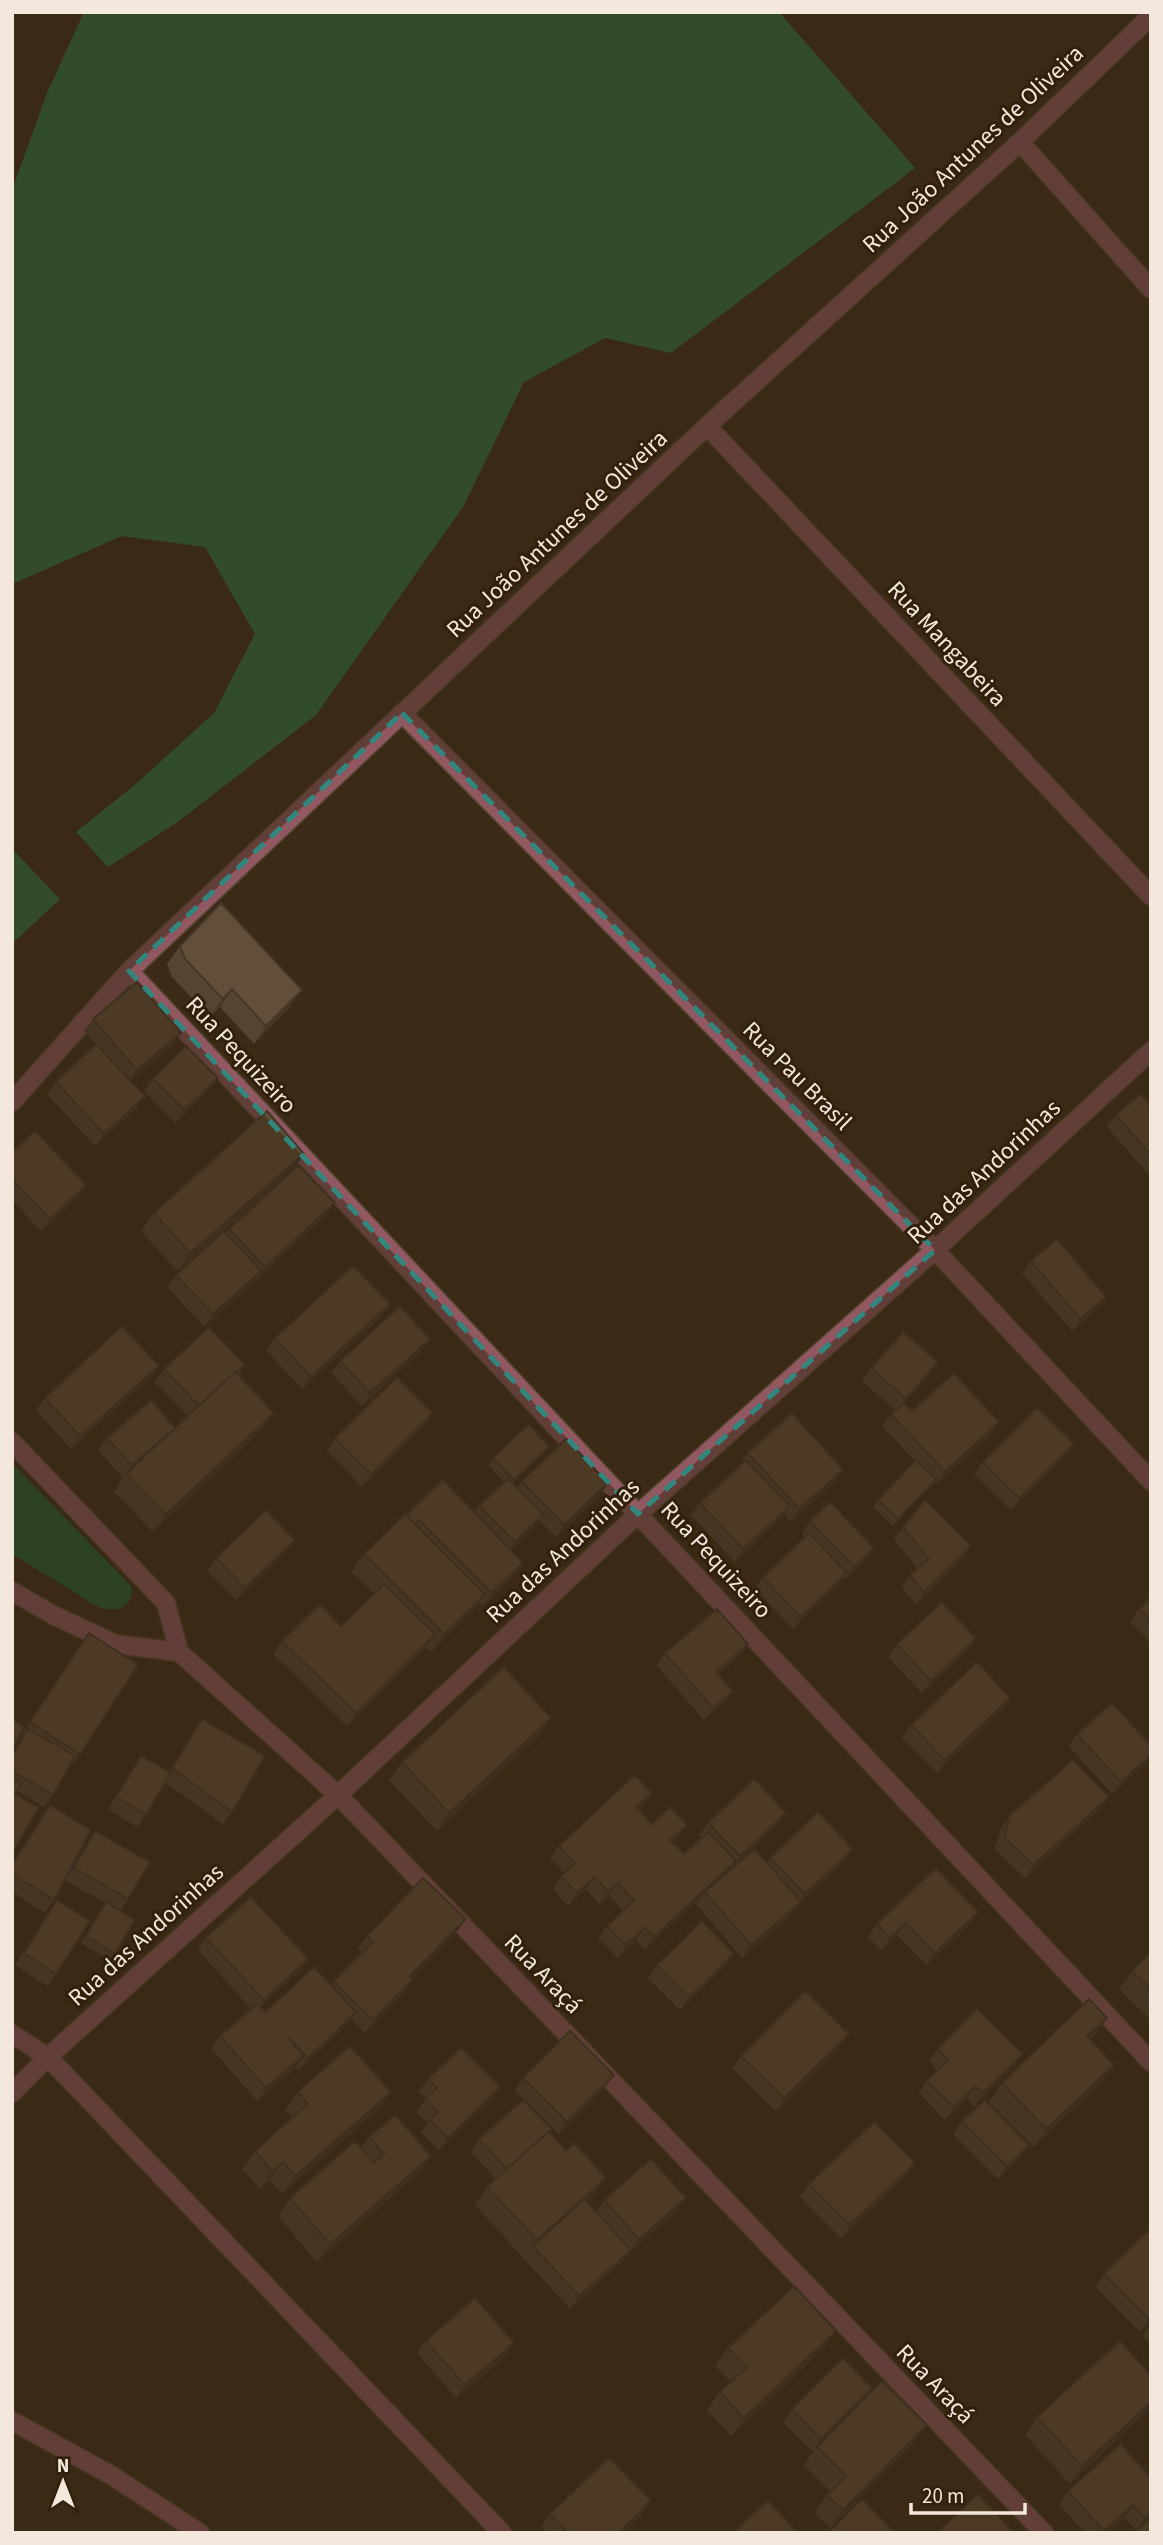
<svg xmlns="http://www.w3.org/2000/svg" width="1163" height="2545" font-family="'Source Sans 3',sans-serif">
  <rect width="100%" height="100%" fill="#3b2a15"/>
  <path fill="#1b6131" d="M12,1463L131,1586C134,1608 117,1612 100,1608L12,1554Z"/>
  <path fill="#297540" d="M84,12H779L915,168L671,353L605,338L524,382L463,507L316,715L179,821L108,867L76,832L136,784L214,713L255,634L205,547L122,536L12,584V190L47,93Z
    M12,849L60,899L12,944Z"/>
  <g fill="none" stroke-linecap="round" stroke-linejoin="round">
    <defs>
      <path id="street" d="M1020,142L1151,289
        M707,426L1151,896
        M402,713L935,1250L1151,1481
        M129,971L1151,2062
        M12,1102L129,971L707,426L1020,142L1151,16
        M12,1442L166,1603L179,1652
        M12,1591L53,1615L115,1644L179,1652L338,1795L1044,2533
        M12,2034L48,2057L502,2533
        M12,2093L48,2057L338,1795L638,1514L935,1250L1151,1051
        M12,2421L111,2475L200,2533"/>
    </defs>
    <use href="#street" stroke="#554531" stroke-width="21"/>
    <use href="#street" stroke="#925862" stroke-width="18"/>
  </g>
  <path fill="#544431" d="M180,946L289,1008L254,1044L220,1007L210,1017L172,977L167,964Z
    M93,1019L181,1033L172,1045L130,1081L136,1109L95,1146L47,1094L56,1082L96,1045L84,1031Z
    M153,1079L209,1090L175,1123L144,1091Z
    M1151,1106V1177L1107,1127L1116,1115Z
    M12,1152L86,1185L77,1198L41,1231L12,1200Z
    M304,1154L292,1172L177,1271L141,1231L154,1213Z
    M326,1216L204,1327L167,1287L176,1275L226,1233L229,1229Z
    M1031,1261L1098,1309L1072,1331L1022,1273Z
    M381,1317L302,1389L266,1350L275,1338Z
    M421,1352L362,1406L331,1373L340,1361Z
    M245,1365L238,1375L261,1431L153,1532L114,1492L124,1476L123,1478L98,1450L107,1438L174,1430L188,1416L155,1382L164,1369Z
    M871,1368L929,1375L904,1403L912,1411L990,1435L937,1484L934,1482L893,1526L873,1507L878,1500L915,1461L882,1426L891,1414L895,1410L862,1381Z
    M150,1378L71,1449L36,1410L45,1398Z
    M424,1426L362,1487L327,1451L335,1438Z
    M1074,1444L1065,1456L1011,1510L974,1474L983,1462Z
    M549,1447L545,1453L513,1483L517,1488L522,1481L600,1495L556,1537L539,1520L534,1527L511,1550L514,1575L482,1606L479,1603L472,1612L431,1652L426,1647L347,1726L273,1654L282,1641L341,1626L374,1594L351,1572L364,1554L406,1515L474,1513L479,1506L504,1482L488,1465L493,1458Z
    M748,1453L843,1470L835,1482L791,1522L784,1514L781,1519L735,1562L691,1515L700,1503L740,1466Z
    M810,1521L865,1561L846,1579L844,1578L838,1585L793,1629L755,1589L763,1577L805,1537L802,1534Z
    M903,1527L962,1559L916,1605L902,1587L910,1575L918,1569L894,1539Z
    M286,1552L236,1600L207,1571L216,1558Z
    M1151,1597V1643L1130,1622L1139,1609Z
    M89,1633L80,1754L71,1766H70L53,1795L44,1807L17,1791L15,1794L12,1853V1753L23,1736L22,1734Z
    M976,1638L967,1650L922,1693L888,1657L897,1644Z
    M748,1644L739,1657L719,1674L733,1691L724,1703L704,1720L656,1665L665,1653Z
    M1002,1710L937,1773L902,1738L911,1725Z
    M551,1718L539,1736L437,1831L389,1780L402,1762Z
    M202,1719L232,1812L223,1824L166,1783L137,1827L108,1809L141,1756L169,1772Z
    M1077,1734L1146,1763L1112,1794L1069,1746Z
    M652,1793L643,1805L638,1810L652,1824L678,1837L673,1842L684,1854L702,1839L699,1835L708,1823L786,1813L777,1825L729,1871L766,1863L770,1858L853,1849L844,1861L799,1904L792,1915L742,1958L696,1904L700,1899L645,1949L636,1940L617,1958L598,1938L607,1926L623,1911L609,1895L599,1904L586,1889L568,1906L553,1889L564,1873L550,1858L559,1846Z
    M1109,1797L1100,1809L1025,1878L995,1849L1001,1828L1010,1815Z
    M50,1805L54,1900L45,1913L12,1892V1864Z
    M95,1831L128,1899L120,1911L115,1954L110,1960L81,1943L105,1903L65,1880L87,1843Z
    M57,1900L56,1974L47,1986L15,1965Z
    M978,1912L970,1925L926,1965L897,1935L881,1950L868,1937L877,1924Z
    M466,1919L457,1931L411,1979L404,1993L365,2033L351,2019L348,2024L299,2070L296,2067L257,2101L211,2048L220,2036L251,2009L198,1950L206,1938L308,1959L299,1972L260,2007L265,2012L331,1985L362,1952L358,1948L367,1936Z
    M1151,1952V2020L1119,1989L1132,1971Z
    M734,1954L725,1966L680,2010L648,1978L657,1965Z
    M1107,2018L1094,2036L1090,2040L1101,2083L1034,2147L989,2102L1002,2083Z
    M849,2034L840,2047L776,2111L732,2068L741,2056Z
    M938,2049L1014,2066L974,2106L967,2098L945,2120L919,2093L927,2081L938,2071L929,2061Z
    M614,2075L605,2087L559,2134L515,2090L523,2078Z
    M428,2079L500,2087L491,2100L439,2150L421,2132L428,2123L416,2112L426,2098L419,2091Z
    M298,2092H391L378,2110L282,2194L270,2180L260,2189L242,2169L255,2151L292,2118L285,2110Z
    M962,2121L1020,2157L998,2179L953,2134Z
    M550,2133L566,2151L606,2178L593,2196L587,2202L596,2212L604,2200L686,2198L677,2211L630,2251L622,2262L570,2309L475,2205L487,2187L496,2179L471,2152L479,2139Z
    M369,2137L431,2156L418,2174L317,2262L278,2216L290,2198L361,2148Z
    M915,2163L906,2176L841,2238L800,2197L809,2184Z
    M1104,2274L1151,2322L1140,2332L1096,2287Z
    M1151,2323V2345L1142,2336Z
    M836,2331L823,2349L731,2436L707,2410L720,2392L731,2382L715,2366L728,2348Z
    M426,2341L514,2343L506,2356L456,2398L417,2353Z
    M1151,2375L1070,2484L1025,2435L1037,2417Z
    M872,2388L868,2395L927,2425L914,2443L830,2528L814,2513L830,2491L804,2465L816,2447L812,2451L783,2422L792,2409Z
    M1151,2478V2533L1136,2530L1125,2518L1108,2533H1085L1059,2504L1068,2491Z
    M550,2514H642L623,2533H547L541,2527Z"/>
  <path fill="#453728" d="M232,989L220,1007L210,1017L223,999Z
    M302,990L289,1008L254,1044L266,1026Z
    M181,1033L172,1045L128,1082L137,1070Z
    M218,1078L209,1090L175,1123L184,1110Z
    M145,1096L136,1109L95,1146L104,1134Z
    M304,1154L292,1172L177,1271L190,1253Z
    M86,1185L77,1198L41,1231L50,1219Z
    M335,1203L326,1216L257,1280L265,1267Z
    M261,1271L252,1283L204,1327L213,1314Z
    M1106,1297L1098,1309L1072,1331L1080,1319Z
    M390,1304L381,1317L302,1389L311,1377Z
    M430,1339L421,1352L362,1406L370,1393Z
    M938,1362L929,1375L897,1411L906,1399Z
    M159,1366L150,1378L71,1449L80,1436Z
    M274,1413L261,1431L153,1532L166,1514Z
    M433,1413L424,1426L362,1487L371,1474Z
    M999,1422L990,1435L937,1484L945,1472Z
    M175,1428L126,1474L123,1478L132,1465Z
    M1074,1444L1065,1456L1011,1510L1019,1498Z
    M549,1447L545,1453L509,1487L514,1480Z
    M843,1470L835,1482L791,1522L799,1509Z
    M936,1479L932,1485L893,1526L898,1519Z
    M608,1483L600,1495L556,1537L564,1525Z
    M790,1506L781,1519L735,1562L743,1549Z
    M543,1514L534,1527L506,1554L515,1542Z
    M295,1540L286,1552L236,1600L245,1588Z
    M971,1546L962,1559L916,1605L924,1592Z
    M874,1548L865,1561L846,1579L854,1567Z
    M523,1563L514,1575L482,1606L491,1593Z
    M847,1573L838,1585L793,1629L801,1617Z
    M485,1594L472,1612L431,1652L444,1634Z
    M435,1634L427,1647L347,1726L356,1713Z
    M976,1638L967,1650L922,1693L931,1681Z
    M748,1644L739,1657L708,1684L716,1672Z
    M733,1691L724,1703L704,1720L713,1708Z
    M1010,1698L1002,1710L937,1773L945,1760Z
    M551,1718L539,1736L437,1831L449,1813Z
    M1151,1755V1757L1146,1763L1112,1794L1121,1782Z
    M652,1793L643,1805L627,1820L636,1807Z
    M1109,1797L1100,1809L1025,1878L1033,1865Z
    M786,1813L777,1825L731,1869L740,1856Z
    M687,1825L678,1837L662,1852L670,1840Z
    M853,1849L844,1861L799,1904L792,1915L742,1958L751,1945L798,1904L805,1894Z
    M736,1861L727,1874L705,1892L700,1899L645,1949L654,1937Z
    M594,1877L586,1889L568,1906L577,1893Z
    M618,1883L609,1895L599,1904L608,1891Z
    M978,1912L970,1925L926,1965L935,1953Z
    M466,1919L457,1931L400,1990L409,1977Z
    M906,1923L897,1935L881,1950L890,1938Z
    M645,1928L636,1940L617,1958L626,1945Z
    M734,1954L725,1966L680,2010L689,1997Z
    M308,1959L299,1972L255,2012L264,2000Z
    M412,1980L404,1993L365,2033L373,2020Z
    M356,2012L348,2024L299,2070L308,2058Z
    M1107,2018L1094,2036L1074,2054L1087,2036Z
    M849,2034L840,2047L776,2111L784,2098Z
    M1023,2054L1014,2066L974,2106L983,2093Z
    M303,2056L295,2069L257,2101L266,2088Z
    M1114,2065L1101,2083L1034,2147L1046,2129Z
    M614,2075L605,2087L559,2134L567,2122Z
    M975,2086L967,2098L945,2120L954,2107Z
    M500,2087L491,2100L439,2150L448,2138Z
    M391,2092L378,2110L282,2194L295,2176Z
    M1029,2145L1020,2157L998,2179L1007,2166Z
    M431,2156L418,2174L317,2262L330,2244Z
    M283,2162L270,2180L260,2189L272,2171Z
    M915,2163L906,2176L841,2238L850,2225Z
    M606,2178L593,2196L535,2248L533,2246L524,2258L537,2240Z
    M686,2198L677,2211L630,2252L639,2239Z
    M631,2250L622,2262L570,2309L579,2296Z
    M1151,2318V2322L1140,2332L1149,2319Z
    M836,2331L823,2349L731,2436L744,2418Z
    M514,2343L506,2356L456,2398L465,2385Z
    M872,2388L864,2401L812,2451L821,2439Z
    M1151,2402V2409L1070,2484L1082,2466Z
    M927,2425L914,2443L830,2528L843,2510Z
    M651,2501L642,2514L623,2533H618Z
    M1133,2505L1125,2518L1108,2533H1103Z
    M1151,2514V2518L1137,2531L1145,2518Z"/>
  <path fill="#624f39" stroke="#453728" stroke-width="2" d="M221,903L302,990L266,1026L232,989L223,999L185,959L180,946Z
    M137,982L181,1033L137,1070L93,1019Z
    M96,1044L145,1096L104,1134L56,1082Z
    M186,1046L218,1078L184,1110L153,1079Z
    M1141,1094L1151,1106V1155L1116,1115Z
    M267,1111L304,1154L190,1253L154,1213Z
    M35,1131L86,1185L50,1219L12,1179V1152Z
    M299,1165L335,1203L265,1267L229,1229Z
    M224,1231L261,1271L213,1314L176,1275Z
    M1057,1239L1106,1297L1080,1319L1031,1261Z
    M353,1266L390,1304L311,1377L275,1338Z
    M400,1306L430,1339L370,1393L340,1361Z
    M122,1326L159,1366L80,1436L45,1398Z
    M209,1327L245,1365L236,1373L235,1372L199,1406L164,1369Z
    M903,1332L938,1362L906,1399L871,1368Z
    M235,1372L274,1413L166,1514L126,1474Z
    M954,1373L999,1422L945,1472L891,1414L904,1403L912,1411Z
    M397,1377L433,1413L371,1474L335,1438Z
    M151,1400L175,1428L132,1465L107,1438Z
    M1037,1408L1074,1444L1019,1498L983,1462Z
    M792,1413L843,1470L799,1509L748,1453Z
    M529,1424L549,1447L514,1480L493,1458Z
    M566,1439L608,1483L564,1525L522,1481Z
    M746,1460L790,1506L743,1549L700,1503Z
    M916,1460L936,1479L898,1519L878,1500Z
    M508,1479L543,1514L515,1542L479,1506Z
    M443,1480L523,1563L491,1593L419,1520L415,1524L406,1515Z
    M925,1500L971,1546L924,1592L910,1575L929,1559L903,1527Z
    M830,1502L874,1548L854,1567L810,1521Z
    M266,1510L295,1540L245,1588L216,1558Z
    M405,1514L485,1594L444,1634L364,1554Z
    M809,1533L847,1573L801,1617L763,1577Z
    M384,1584L435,1634L356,1713L282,1641L320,1604L341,1626Z
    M1151,1597V1621L1139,1609Z
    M942,1602L976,1638L931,1681L897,1644Z
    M717,1609L748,1644L716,1672L733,1691L713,1708L665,1653Z
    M89,1633L138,1665L80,1754L30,1722Z
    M977,1662L1010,1698L945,1760L911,1725Z
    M504,1667L551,1718L449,1813L402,1762Z
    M1112,1703L1151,1746V1755L1121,1782L1077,1734Z
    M12,1719L25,1728L12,1749Z
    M202,1719L265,1756L232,1812L172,1768Z
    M28,1729L75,1756L53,1795L12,1771V1756Z
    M141,1756L171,1773L146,1815L116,1797Z
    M1073,1760L1109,1797L1033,1865L1004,1837L1010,1815Z
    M635,1775L652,1793L636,1807L652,1824L670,1807L687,1825L670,1840L684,1854L709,1832L736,1861L654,1937L645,1928L626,1945L607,1926L634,1901L618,1883L608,1891L594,1877L577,1893L561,1876L575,1863L559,1846Z
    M12,1778L21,1783L15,1794L39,1808L12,1853Z
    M754,1779L786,1813L740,1856L708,1823Z
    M50,1805L91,1830L54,1900L12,1874V1865Z
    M818,1812L853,1849L805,1894L770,1858Z
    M95,1831L150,1862L128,1899L74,1868Z
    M755,1849L801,1902L751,1945L705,1892Z
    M936,1868L978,1912L935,1953L906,1923L890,1938L877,1924Z
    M423,1878L466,1919L409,1977L412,1980L373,2020L334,1981L373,1942L367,1936Z
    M251,1897L308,1959L264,2000L206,1938Z
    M57,1900L90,1921L56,1974L24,1953Z
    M106,1902L135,1920L115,1954L86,1936Z
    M702,1921L734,1954L689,1997L657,1965Z
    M1151,1952V1989L1132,1971Z
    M314,1967L356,2012L308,2058L288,2037L303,2056L266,2088L220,2036L257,2004L265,2012Z
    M805,1991L849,2034L784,2098L741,2056Z
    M1089,1999L1107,2018L1087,2036L1114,2065L1046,2129L1002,2083Z
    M977,2009L1023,2054L983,2093L975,2086L954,2107L927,2081L948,2060L938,2049Z
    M570,2031L614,2075L567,2122L523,2078Z
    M350,2046L391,2092L295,2176L283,2162L272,2171L255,2151L308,2104L298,2092Z
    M461,2048L500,2087L448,2138L430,2120L438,2112L425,2099L437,2088L428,2079Z
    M523,2100L552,2130L550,2132L549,2131L507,2169L479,2139Z
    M985,2100L1029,2145L1007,2166L962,2121Z
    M395,2115L431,2156L330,2244L290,2198L355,2141L374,2163L384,2154L369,2137Z
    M874,2122L915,2163L850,2225L809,2184Z
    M549,2131L566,2151L574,2143L606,2178L537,2240L487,2187Z
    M651,2159L686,2198L639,2239L604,2200Z
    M584,2199L631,2250L579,2296L533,2246Z
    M1148,2231L1151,2234V2318L1149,2319L1104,2274Z
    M794,2286L836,2331L744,2418L720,2392L747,2367L728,2348Z
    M475,2298L514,2343L465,2385L426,2341Z
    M1120,2341L1151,2375V2402L1082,2466L1037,2417Z
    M843,2358L872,2388L821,2439L792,2409Z
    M882,2381L927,2425L843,2510L827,2495L846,2476L817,2447Z
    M1121,2444L1151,2478V2514L1145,2518L1133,2505L1104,2531L1068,2491Z
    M609,2458L651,2501L618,2533H568L550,2514Z
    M978,2494L1014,2533H937Z
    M862,2499L895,2533H828Z
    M768,2500L798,2533H733Z
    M1151,2518V2533H1134Z"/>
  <path d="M0 0H1163V2545H0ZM402,713L935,1250L638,1514L129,971Z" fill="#3b2a15" fill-opacity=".55" fill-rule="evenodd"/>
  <path fill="none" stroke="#31877e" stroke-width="5" stroke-dasharray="14 9" stroke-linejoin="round" d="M402,713L935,1250L638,1514L129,971Z"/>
  <g text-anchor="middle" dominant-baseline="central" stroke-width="6" stroke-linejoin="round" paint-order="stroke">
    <g font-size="24" fill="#f4e8dc" stroke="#31200b">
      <text transform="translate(973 149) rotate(-43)">Rua João Antunes de Oliveira</text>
      <text transform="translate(557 534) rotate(-43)">Rua João Antunes de Oliveira</text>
      <text transform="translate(947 644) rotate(47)">Rua Mangabeira</text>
      <text transform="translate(241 1055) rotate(47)">Rua Pequizeiro</text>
      <text transform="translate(797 1076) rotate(45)">Rua Pau Brasil</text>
      <text transform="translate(984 1172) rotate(-43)">Rua das Andorinhas</text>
      <text transform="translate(563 1551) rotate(-43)">Rua das Andorinhas</text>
      <text transform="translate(716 1560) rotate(47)">Rua Pequizeiro</text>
      <text transform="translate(146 1935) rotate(-42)">Rua das Andorinhas</text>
      <text transform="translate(543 1974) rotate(46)">Rua Araçá</text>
      <text transform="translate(935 2384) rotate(46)">Rua Araçá</text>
    </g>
  </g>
  <rect width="1163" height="2545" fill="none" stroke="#f4e8dc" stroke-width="28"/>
  <g transform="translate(63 2482)" stroke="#31200b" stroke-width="5" paint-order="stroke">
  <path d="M0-5L12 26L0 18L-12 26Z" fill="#f4e8dc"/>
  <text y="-10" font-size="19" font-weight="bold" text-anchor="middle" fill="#f4e8dc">N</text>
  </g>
  <path d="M911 2503v10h114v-10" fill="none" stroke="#f4e8dc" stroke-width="3.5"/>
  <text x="922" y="2503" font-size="21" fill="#f4e8dc" stroke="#31200b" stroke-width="5" paint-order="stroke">20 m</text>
</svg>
